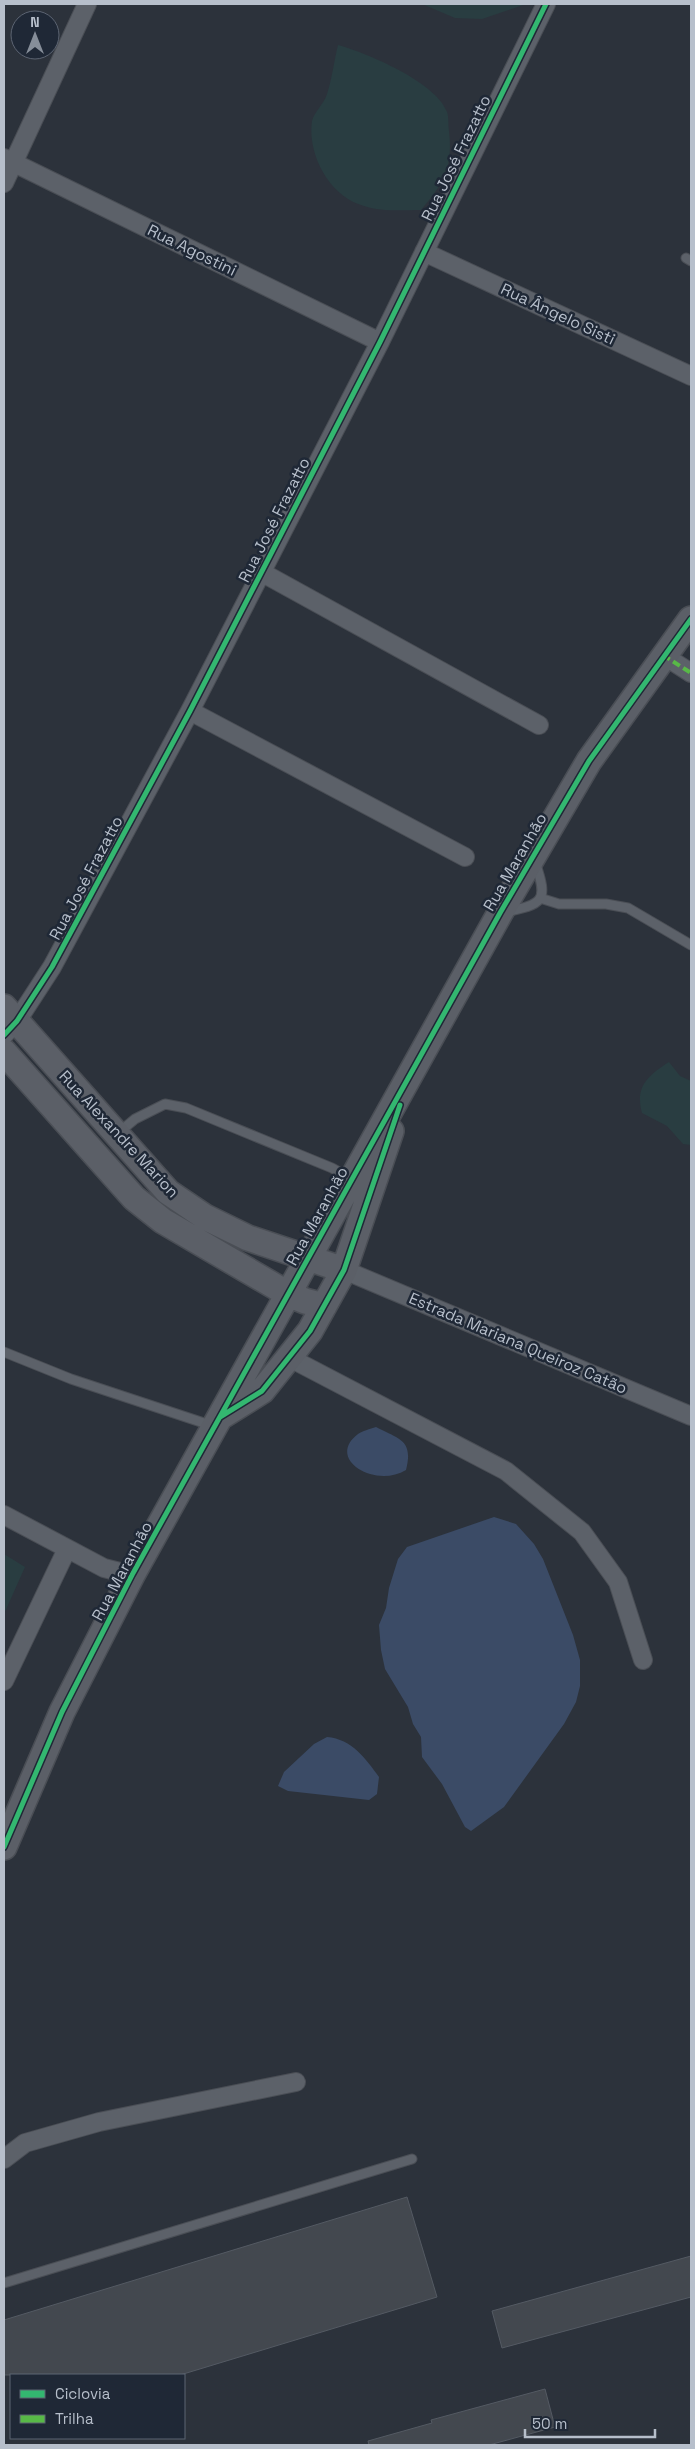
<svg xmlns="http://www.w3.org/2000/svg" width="695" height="2449" font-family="'Space Grotesk',sans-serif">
  <rect width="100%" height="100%" fill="#2c323b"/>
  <path fill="#293d41" d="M422,4H526L482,19L455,18Z
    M338,45C367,53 436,82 447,112C449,117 448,125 449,131C453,167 444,183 421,210C403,210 382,212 364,206C330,197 307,155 312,121C314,112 324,104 327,94C332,79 334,61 338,45Z
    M669,1062L680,1076L691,1081V1145L683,1144L667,1126L642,1113C635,1087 647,1076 669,1062Z
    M4,1554L25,1567L4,1614Z"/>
  <path fill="#3b4b66" d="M376,1427C398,1439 414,1439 406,1470C375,1489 325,1459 358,1434C362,1431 370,1429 376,1427Z
    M494,1517L516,1524L534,1544L543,1559L573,1635L580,1660V1686L576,1702L564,1724L504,1807L471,1831L465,1827L442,1784L422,1757L421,1737L413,1724L408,1707L385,1669L381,1650L379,1625L386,1608L389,1588L398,1559L407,1547Z
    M327,1737C352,1739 366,1759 379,1777L377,1794L369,1800L288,1791L278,1786L284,1772L314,1744Z"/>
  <path fill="#43484f" stroke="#545a63" d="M407,2197L437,2297L180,2375H4V2320Z
    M691,2256V2297L502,2348L492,2311Z
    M545,2389L555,2427L489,2445H369L368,2441L432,2423L431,2420Z"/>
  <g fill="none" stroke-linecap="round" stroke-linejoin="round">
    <defs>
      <path id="lane" d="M686,258L691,261
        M540,898L559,904H606L628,908L691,945
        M505,912C543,904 549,902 535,862
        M117,1134L135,1119L165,1104L186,1108L332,1168L350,1178
        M4,1352L71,1379L213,1426
        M4,2283L412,2159"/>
      <path id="street" d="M4,158L380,342
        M4,183L87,4
        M424,252L691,376
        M261,572L539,725
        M663,655L691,673
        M190,711L465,857
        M4,1035L17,1021L52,967L190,711L380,342L546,4
        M344,1270L691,1416
        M288,1357L506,1471L582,1532L618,1582L643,1660
        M4,1515L104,1568L132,1575
        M4,1681L67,1549
        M4,2159L25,2143L99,2122L296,2082"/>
      <path id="secondary" d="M4,1007L168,1192L205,1217L248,1238L344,1270
        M4,1052L134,1198L163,1221L288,1294L305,1301L324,1306
        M222,1416L262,1391L310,1331L344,1270L391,1131
        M4,1847L62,1712L132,1575L500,913L589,761L691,619"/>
    </defs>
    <use href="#lane" stroke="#4a4e55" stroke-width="11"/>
    <use href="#street" stroke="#4a4e55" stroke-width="20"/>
    <use href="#secondary" stroke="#4a4e55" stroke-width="28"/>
    <use href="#lane" stroke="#5c6169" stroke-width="9"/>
    <use href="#street" stroke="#5c6169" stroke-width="18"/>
    <use href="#secondary" stroke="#5b5f67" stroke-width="25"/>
    <path stroke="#58b947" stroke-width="4" stroke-dasharray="8 4" stroke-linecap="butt" d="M663,655L691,673"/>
    <defs>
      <path id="cycleway" d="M4,1035L17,1021L52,967L190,711L380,342L546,4
        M220,1417L262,1391L310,1331L344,1270L400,1105
        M4,1847L62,1712L132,1575L500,913L589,761L691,619"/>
    </defs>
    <use href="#cycleway" stroke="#1f2836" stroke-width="8"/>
    <use href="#cycleway" stroke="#33b770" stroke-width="5"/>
  </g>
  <g text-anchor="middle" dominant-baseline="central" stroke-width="5" stroke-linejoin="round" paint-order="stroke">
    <g font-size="16" fill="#b7bfcb" stroke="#1f2836">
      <text transform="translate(456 158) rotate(-64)">Rua José Frazatto</text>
      <text transform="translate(192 250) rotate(26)">Rua Agostini</text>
      <text transform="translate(558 314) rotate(25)">Rua Ângelo Sisti</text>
      <text transform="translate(274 520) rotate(-63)">Rua José Frazatto</text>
      <text transform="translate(515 862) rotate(-60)">Rua Maranhão</text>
      <text transform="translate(86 878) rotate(-62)">Rua José Frazatto</text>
      <text transform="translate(119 1134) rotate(47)">Rua Alexandre Marion</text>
      <text transform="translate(317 1216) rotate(-61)">Rua Maranhão</text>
      <text transform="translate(518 1343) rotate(23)">Estrada Mariana Queiroz Catão</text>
      <text transform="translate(122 1571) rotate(-62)">Rua Maranhão</text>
    </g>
  </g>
  <rect width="695" height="2449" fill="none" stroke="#b7bfcb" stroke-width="10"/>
  <rect x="10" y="2374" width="175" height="65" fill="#1f2836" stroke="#5c6472"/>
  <rect x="20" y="2390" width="25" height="8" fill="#33b770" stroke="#5c6472"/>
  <text x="55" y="2399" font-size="15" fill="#b7bfcb">Ciclovia</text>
  <rect x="20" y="2415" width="25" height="8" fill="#58b947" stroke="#5c6472"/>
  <text x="55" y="2424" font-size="15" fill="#b7bfcb">Trilha</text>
  <g transform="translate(35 35)"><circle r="24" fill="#1f2836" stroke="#5c6472"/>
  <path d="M0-4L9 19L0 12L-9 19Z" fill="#868e99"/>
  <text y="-8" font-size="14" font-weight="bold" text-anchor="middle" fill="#b7bfcb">N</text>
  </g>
  <path d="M525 2429v8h130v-8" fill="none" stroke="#b7bfcb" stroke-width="2.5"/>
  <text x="532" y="2429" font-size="15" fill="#b7bfcb" stroke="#1f2836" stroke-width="4" paint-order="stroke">50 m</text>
</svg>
